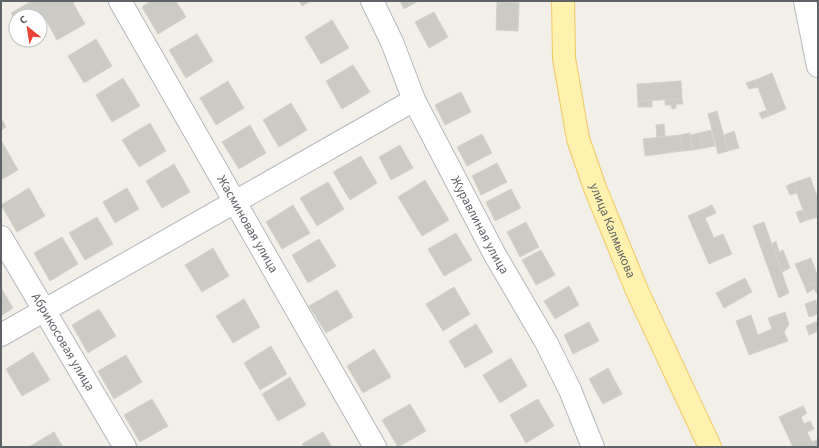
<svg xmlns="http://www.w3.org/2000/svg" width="819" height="448" font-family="'Source Sans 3',sans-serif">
  <rect width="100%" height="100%" fill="#f1efe8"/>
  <path fill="#cccac5" stroke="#d6d1c6" d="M32,1H76L73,3L85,24L57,40L46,20L40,24V16H16V21L11,13Z
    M151,1H176L186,17L158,34L142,7Z
    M299,1H311L302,6Z
    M400,1H418L404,9Z
    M497,2L519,3L518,31L496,30Z
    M434,12L448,37L429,48L415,22Z
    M332,20L349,48L321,64L305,37Z
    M197,34L213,61L186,78L169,50Z
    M96,39L112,66L84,83L68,56Z
    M353,65L370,92L342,109L326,81Z
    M772,73L786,109L769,116L755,80Z
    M123,78L140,106L112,122L96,95Z
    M755,80L758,87L749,89L746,83Z
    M228,81L244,108L216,125L200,98Z
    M681,81L682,99L638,101L637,84Z
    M461,92L471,112L445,125L435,105Z
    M665,99H682L683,104H676V108L672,109L671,105H665Z
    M652,100V107H638V101Z
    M291,103L307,130L279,147L263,120Z
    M767,110L769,116L762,119L759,113Z
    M717,111L728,151L718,154L708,114Z
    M1,118L6,127L1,130Z
    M150,123L166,151L139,167L122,140Z
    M664,124L665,136L657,137L656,125Z
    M250,125L266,153L239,169L222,142Z
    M711,130L715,146L704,148L699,133Z
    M734,131L739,148L728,151L724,135Z
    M690,133L693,150L682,151L680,135Z
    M699,133L704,148L693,150L691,135Z
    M482,134L492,153L467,166L457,147Z
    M680,135L682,151L645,156L643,139Z
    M2,142L18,170L1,180V143Z
    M400,145L413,168L391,180L379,157Z
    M361,156L377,183L350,200L333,172Z
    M497,163L507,182L481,195L472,176Z
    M174,164L190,192L162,208L146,181Z
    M810,177L818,199V217L807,220L793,183Z
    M425,180L449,220L422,236L398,197Z
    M328,182L344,209L317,226L300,198Z
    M793,183L797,193L790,195L786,186Z
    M29,188L45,216L17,232L1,205Z
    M127,188L139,209L115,223L103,202Z
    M511,189L521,208L495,221L486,202Z
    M293,205L310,233L282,249L266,222Z
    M712,205L716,213L705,218L714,238L723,234L732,254L709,264L688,216Z
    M803,210L807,220L800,223L796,212Z
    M97,217L113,244L85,260L69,233Z
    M526,222L539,247L520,257L507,232Z
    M764,222L789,293L779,298L753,226Z
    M456,233L472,260L444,276L428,249Z
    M62,237L78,264L50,281L34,253Z
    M319,239L336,266L308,283L292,255Z
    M776,241L779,252L783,250L790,268L782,272L772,244Z
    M213,248L229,276L202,292L185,265Z
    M541,250L555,275L536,285L522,260Z
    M811,258L818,277V283L805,287L795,264Z
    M745,278L752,292L724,308L716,293Z
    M818,283V292L816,293L814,289L807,293L805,287Z
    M569,286L579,305L555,319L544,301Z
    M454,287L470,314L443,331L426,304Z
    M1,288L13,308L1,316Z
    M337,290L353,317L326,333L309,306Z
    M244,299L260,327L233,343L216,316Z
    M816,300L818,314L809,317L805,304Z
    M99,309L116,336L88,353L72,325Z
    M785,312L789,324L784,332L788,341L749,355L736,321L751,315L758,335L772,329L768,318Z
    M818,321V331L809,335L806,326Z
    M589,322L599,341L573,354L564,335Z
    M476,324L493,352L465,368L449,341Z
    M271,346L287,374L260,390L244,363Z
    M374,349L391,377L363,393L347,366Z
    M33,352L50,380L22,396L6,369Z
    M126,355L142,382L114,399L98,371Z
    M511,358L527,386L500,403L483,375Z
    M608,368L622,394L603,404L589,379Z
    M290,377L306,405L278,421L262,394Z
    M152,399L168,426L140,442L124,415Z
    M538,399L554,426L526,443L510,415Z
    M410,404L426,431L398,447L382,420Z
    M803,406L807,413L801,417L804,424L810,421L814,429L807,432L812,442L818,439V445L814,447H793L779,417Z
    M54,432L63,447H29Z
    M323,432L332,447H304L302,444Z"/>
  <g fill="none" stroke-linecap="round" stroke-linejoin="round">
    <defs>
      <g id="minor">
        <path id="s1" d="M120,1L375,447"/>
        <path id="s2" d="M372,1L392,42L414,100L495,255L546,342L570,390L593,447"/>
        <path d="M805,1L818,66"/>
        <path id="s3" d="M1,237L125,447"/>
        <path d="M1,335L414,100"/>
      </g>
      <g id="major">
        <path id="s4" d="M563,1L564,58L578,139L595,188L638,293L710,447"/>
      </g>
    </defs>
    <use href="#minor" stroke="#b5b8bc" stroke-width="24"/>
    <use href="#major" stroke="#f2c960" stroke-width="24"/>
    <use href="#minor" stroke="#fff" stroke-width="22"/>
    <use href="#major" stroke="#fff2af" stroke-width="22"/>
  </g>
  <g text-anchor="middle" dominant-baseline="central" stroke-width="3.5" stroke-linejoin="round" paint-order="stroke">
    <g font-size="13" fill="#5f6368" stroke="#fff">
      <text stroke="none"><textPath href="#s1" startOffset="257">Жасминовая улица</textPath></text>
      <text stroke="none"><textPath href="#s2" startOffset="249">Журавлиная улица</textPath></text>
      <text stroke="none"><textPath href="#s4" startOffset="237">улица Калмыкова</textPath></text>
      <text stroke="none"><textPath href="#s3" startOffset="122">Абрикосовая улица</textPath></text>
    </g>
  </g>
  <rect width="819" height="448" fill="none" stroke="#5f6368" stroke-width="4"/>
  <g transform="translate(28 28) rotate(330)"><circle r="19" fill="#ffffff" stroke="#bfc1c3"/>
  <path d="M0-3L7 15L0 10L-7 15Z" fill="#ea4335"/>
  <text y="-6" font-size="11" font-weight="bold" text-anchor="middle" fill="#5f6368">С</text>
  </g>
</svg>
